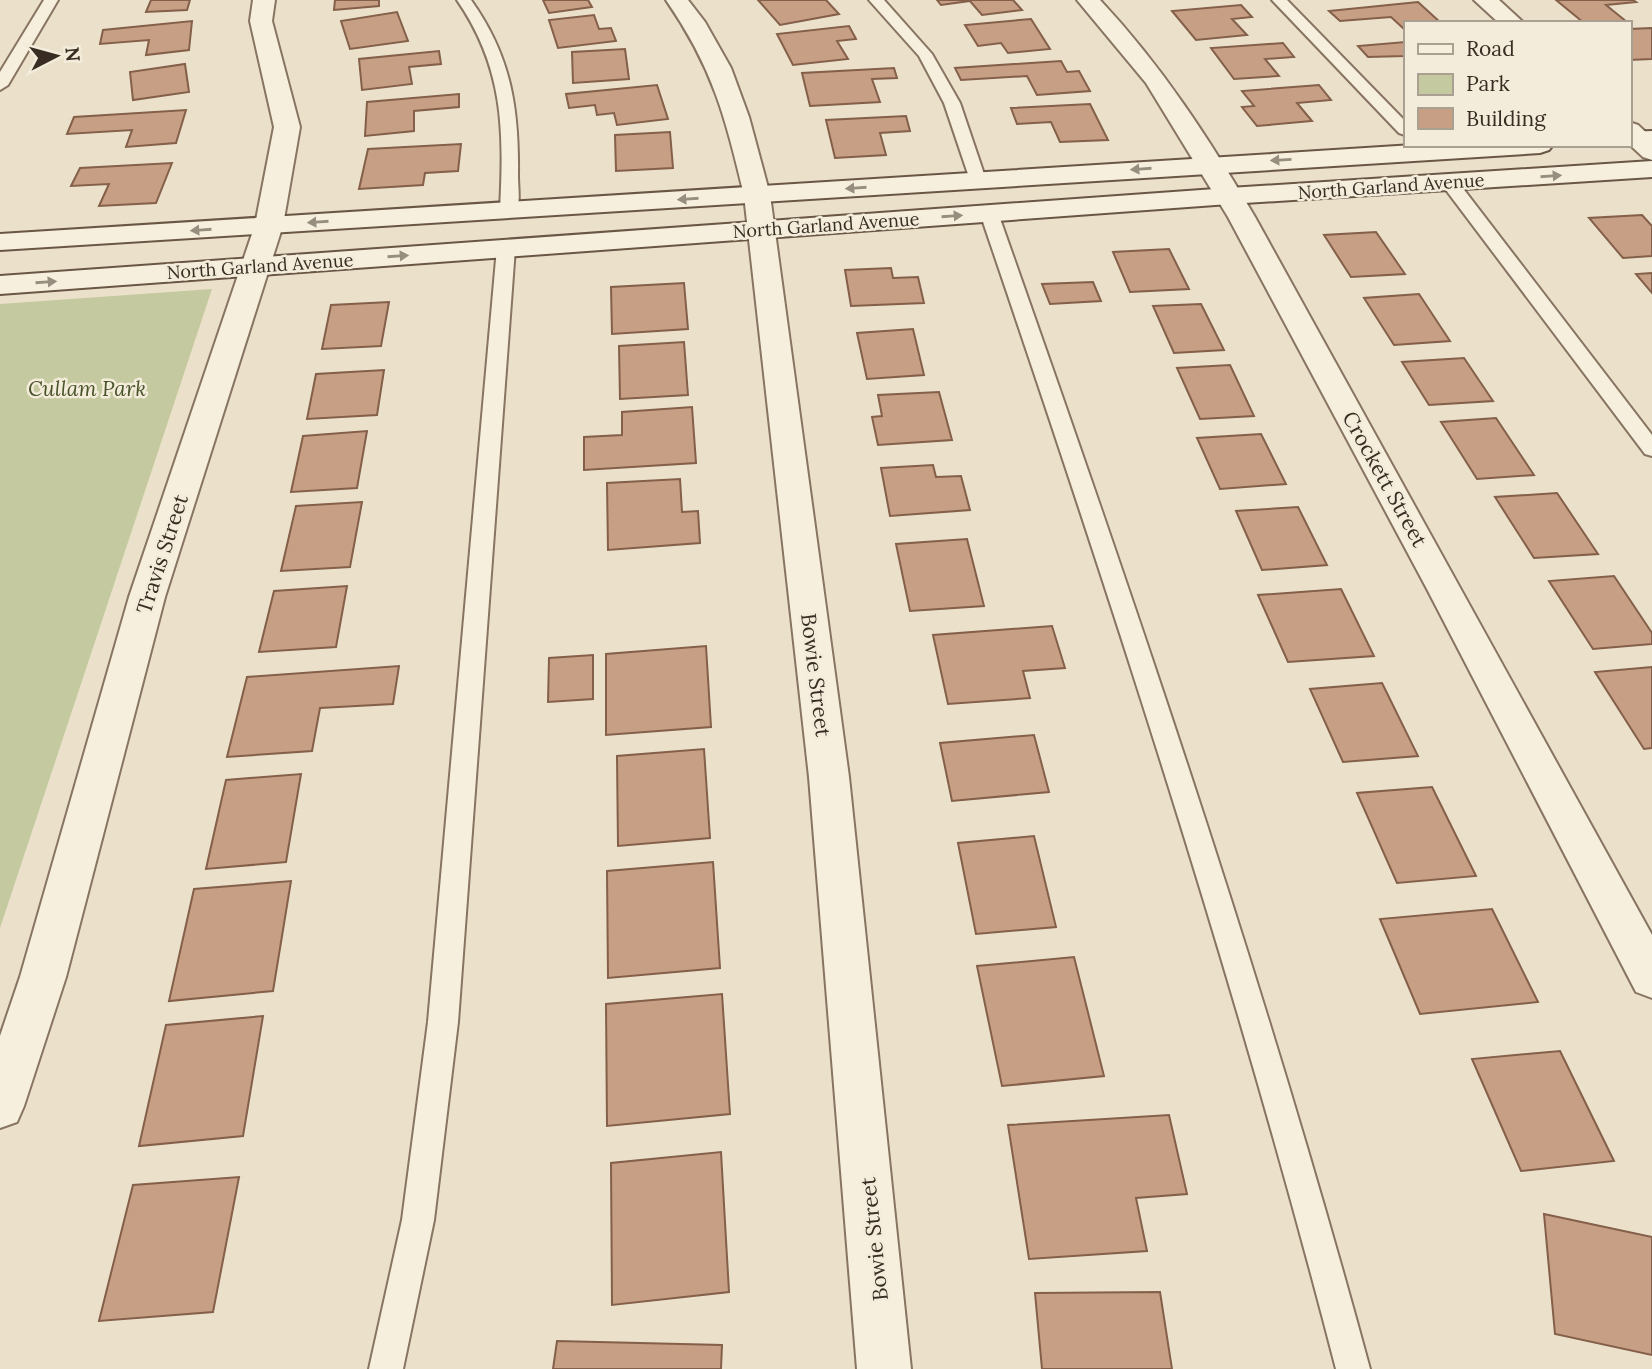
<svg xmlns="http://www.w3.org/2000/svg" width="1652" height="1369" font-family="Lora,serif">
  <rect width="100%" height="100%" fill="#ebe1cb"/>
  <path fill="#c5c9a0" d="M212,289L0,928V304Z"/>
  <path fill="#c69f85" stroke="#845f49" stroke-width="2" d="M151,0H190L187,10L146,12Z
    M335,0H379V6L334,10Z
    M543,0H588L592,7L549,13Z
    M758,0H826L839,14L780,25Z
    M937,0H1013L1022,10L982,15L970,1L941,5Z
    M1556,0H1633L1636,2L1606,5L1627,22L1584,23Z
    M1418,2L1441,23H1405V30L1391,17L1340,21L1329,11Z
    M1241,5L1252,17L1232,19L1247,35L1196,40L1172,11Z
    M397,12L408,41L350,49L341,21Z
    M594,15L599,29L611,28L616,41L558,48L549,20Z
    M1031,19L1050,49L1008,53L1001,43L978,46L965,25Z
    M192,21L189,50L146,55L149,40L100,44L103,30Z
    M849,26L856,39L837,41L848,59L793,65L777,34Z
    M1652,28V59L1629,60V29Z
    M1405,42V56L1368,57L1358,46Z
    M1283,43L1294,57L1265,59L1279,76L1234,79L1211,48Z
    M625,49L629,79L573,83L572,52Z
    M439,51L441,64L409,67L412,84L362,90L359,59Z
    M1061,61L1067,72L1079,71L1090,91L1037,95L1027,76L961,80L955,68Z
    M185,64L189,92L133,100L130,72Z
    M894,68L897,78L872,79L880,102L810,106L802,73Z
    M657,85L668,119L617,125L614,113L597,115L595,105L569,108L566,94Z
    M1319,85L1331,100L1297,103L1312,121L1257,126L1242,107L1254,106L1242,91Z
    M459,94V107L414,111V131L365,136L367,102Z
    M1090,104L1108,140L1060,142L1051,122L1017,124L1011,108Z
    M186,110L176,143L126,147L132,130L67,134L74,117Z
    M906,116L910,131L880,133L886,155L835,158L826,120Z
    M670,132L673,168L616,171L615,135Z
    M461,144L458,171L425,173L423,185L359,189L368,149Z
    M172,163L156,203L99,206L109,184L71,186L80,168Z
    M1642,215L1652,226V256L1623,258L1589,218Z
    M1376,232L1405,274L1351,277L1324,235Z
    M1169,249L1189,289L1130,292L1113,252Z
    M891,268L893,278L918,277L924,303L851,306L845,270Z
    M1652,273V293L1636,274Z
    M1093,282L1101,301L1050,304L1042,284Z
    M684,283L688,329L612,334L611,287Z
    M1419,294L1450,341L1394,345L1364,298Z
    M389,302L381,346L322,349L331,305Z
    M1201,304L1224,350L1174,353L1153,306Z
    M913,329L924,375L867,379L857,333Z
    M684,342L688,395L620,399L619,346Z
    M1464,358L1493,401L1429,405L1402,362Z
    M1230,365L1254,416L1200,419L1177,368Z
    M384,370L377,415L307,419L316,374Z
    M939,392L952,440L878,445L872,417L882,416L878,395Z
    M692,407L696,463L584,470V437L622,435V412Z
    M1496,418L1534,475L1477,479L1441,422Z
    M367,431L357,488L291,492L303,436Z
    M1261,434L1286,484L1220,489L1197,438Z
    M933,465L936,477L961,476L970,510L890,516L881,468Z
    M680,479L682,512L698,511L700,543L608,550L607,483Z
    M1557,493L1598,554L1534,558L1495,497Z
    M362,502L350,567L281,571L296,506Z
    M1298,507L1327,565L1262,570L1236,511Z
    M967,539L984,606L910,611L896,544Z
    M1614,576L1652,633V644L1593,649L1549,581Z
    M347,586L336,647L259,652L274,591Z
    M1341,589L1374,656L1288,662L1258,595Z
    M1052,626L1065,668L1023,671L1030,698L948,704L933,635Z
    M706,646L711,727L606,735V654Z
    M593,655V699L548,702L549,658Z
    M399,666L393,704L320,708L312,751L227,757L247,677Z
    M1652,667V748L1644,749L1595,672Z
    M1382,683L1418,756L1343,762L1310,689Z
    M1034,735L1049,792L952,801L940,743Z
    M704,749L710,838L618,846L617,756Z
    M301,774L286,862L206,869L226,780Z
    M1432,787L1476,876L1397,883L1357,793Z
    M1034,836L1056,927L976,934L958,843Z
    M713,862L720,968L608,978L607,871Z
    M291,881L273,991L169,1001L194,889Z
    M1492,909L1538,1002L1420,1014L1380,919Z
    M1074,957L1104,1076L1002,1086L977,966Z
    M722,994L730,1114L607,1126L606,1004Z
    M263,1016L243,1136L139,1146L166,1025Z
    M1560,1051L1614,1161L1521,1171L1472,1059Z
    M1169,1115L1187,1194L1136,1198L1147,1251L1029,1259L1008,1125Z
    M721,1152L729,1292L612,1305L611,1163Z
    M239,1177L213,1312L99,1321L133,1185Z
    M1544,1214L1652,1237V1355L1555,1334Z
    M1160,1292L1172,1369H1042L1035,1293Z
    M557,1341L722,1345L721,1369H553Z"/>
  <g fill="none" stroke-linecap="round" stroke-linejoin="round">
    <defs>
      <path id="service" d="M44,0H58L8,85L0,90V72Z
        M457,0H471C511,56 519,108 518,176C518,188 521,204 515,214L509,215L500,210C504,130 504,68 457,0Z
        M869,0H884L932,54L960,103L986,180L984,184H972L970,180L944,103L919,56Z
        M1272,0H1287L1405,121V135L1399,133Z
        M1449,177L1455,178L1652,435V456L1645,454L1443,186L1441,182L1443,178Z
        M989,208L998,213C1133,595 1264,978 1370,1369H1336C1235,978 1110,595 980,213Z
        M506,243L515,248L458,1022L434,1220L403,1369H369L402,1220L428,1022L497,248Z"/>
      <path id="minor" d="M666,0H688L705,22L731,68L749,117L770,195L849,777L911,1369H857L809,777L744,195C725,116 713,68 666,0Z
        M1077,0H1100C1162,66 1210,140 1255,217L1652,935V998L1636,992L1427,589L1228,217L1146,83Z
        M1474,0H1499L1524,23H1499Z
        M1629,122L1638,125L1652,138V160L1643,157L1629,144Z"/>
      <path id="tertiary" d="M253,0H275L272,21L300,127L283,225L165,597L66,977L24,1106L17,1122L0,1128V1036L20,977L129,597L255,225L274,127L250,21Z"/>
      <path id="secondary" d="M1652,131V147L1620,145H1629V132Z
        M1413,145H1553L1549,150L1540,153L0,250V234Z
        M1652,161V177L1229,204L0,294V276L1229,188Z"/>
    </defs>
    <use href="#service" stroke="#877461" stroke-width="4"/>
    <use href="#minor" stroke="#877461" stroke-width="4"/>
    <use href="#tertiary" stroke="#877461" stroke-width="4"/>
    <use href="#secondary" stroke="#695644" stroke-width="4"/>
    <use href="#service" fill="#f6efde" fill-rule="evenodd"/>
    <use href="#minor" fill="#f6efde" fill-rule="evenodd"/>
    <use href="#tertiary" fill="#f6efde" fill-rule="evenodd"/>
    <use href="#secondary" fill="#f6efde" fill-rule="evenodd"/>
  </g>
  <defs><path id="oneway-solid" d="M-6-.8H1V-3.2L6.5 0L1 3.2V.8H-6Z" transform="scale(1.75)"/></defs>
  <g fill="#988e80">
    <use href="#oneway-solid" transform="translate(1281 160) rotate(177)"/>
    <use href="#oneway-solid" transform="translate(1141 169) rotate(176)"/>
    <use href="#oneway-solid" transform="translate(1551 176) rotate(-4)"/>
    <use href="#oneway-solid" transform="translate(856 188) rotate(176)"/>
    <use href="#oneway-solid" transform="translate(688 199) rotate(176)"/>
    <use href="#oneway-solid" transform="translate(952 216) rotate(-4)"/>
    <use href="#oneway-solid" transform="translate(318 222) rotate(176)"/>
    <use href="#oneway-solid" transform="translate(201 230) rotate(176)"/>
    <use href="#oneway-solid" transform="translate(398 256) rotate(-4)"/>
    <use href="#oneway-solid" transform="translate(46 282) rotate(-4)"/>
  </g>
  <g text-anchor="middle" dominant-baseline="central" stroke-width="5" stroke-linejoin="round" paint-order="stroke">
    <g font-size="18" fill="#392d23" stroke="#f3ecda">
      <text transform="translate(1391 186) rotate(-4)">North Garland Avenue</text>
      <text transform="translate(826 225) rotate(-4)">North Garland Avenue</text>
      <text transform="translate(260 266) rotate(-4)">North Garland Avenue</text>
    </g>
    <g font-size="21" font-style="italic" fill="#4a542b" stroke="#f3ecda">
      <text x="87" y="388">Cullam Park</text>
    </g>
    <g font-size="21" fill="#392d23" stroke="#f3ecda">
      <text transform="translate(1385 479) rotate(61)">Crockett Street</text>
      <text transform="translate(162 554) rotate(-72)">Travis Street</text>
      <text transform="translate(816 675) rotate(83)">Bowie Street</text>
      <text transform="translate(874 1239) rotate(-96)">Bowie Street</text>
    </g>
  </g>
  <rect x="1404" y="21" width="228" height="126" fill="#f3ecda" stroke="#a9a091" stroke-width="2"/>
  <rect x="1418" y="44" width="35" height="10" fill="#f6efde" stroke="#a9a091" stroke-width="2"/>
  <text x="1466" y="56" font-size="21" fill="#392d23">Road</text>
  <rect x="1418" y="74" width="35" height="21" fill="#c5c9a0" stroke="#a9a091" stroke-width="2"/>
  <text x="1466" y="91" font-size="21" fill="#392d23">Park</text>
  <rect x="1418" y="108" width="35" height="21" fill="#c69f85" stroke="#a9a091" stroke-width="2"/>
  <text x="1466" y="126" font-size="21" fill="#392d23">Building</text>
  <g transform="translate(56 56) rotate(84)" stroke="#f3ecda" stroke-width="5" paint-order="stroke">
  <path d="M0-5L12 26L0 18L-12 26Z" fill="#392d23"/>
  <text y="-10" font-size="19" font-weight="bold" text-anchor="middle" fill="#392d23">N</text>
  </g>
</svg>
